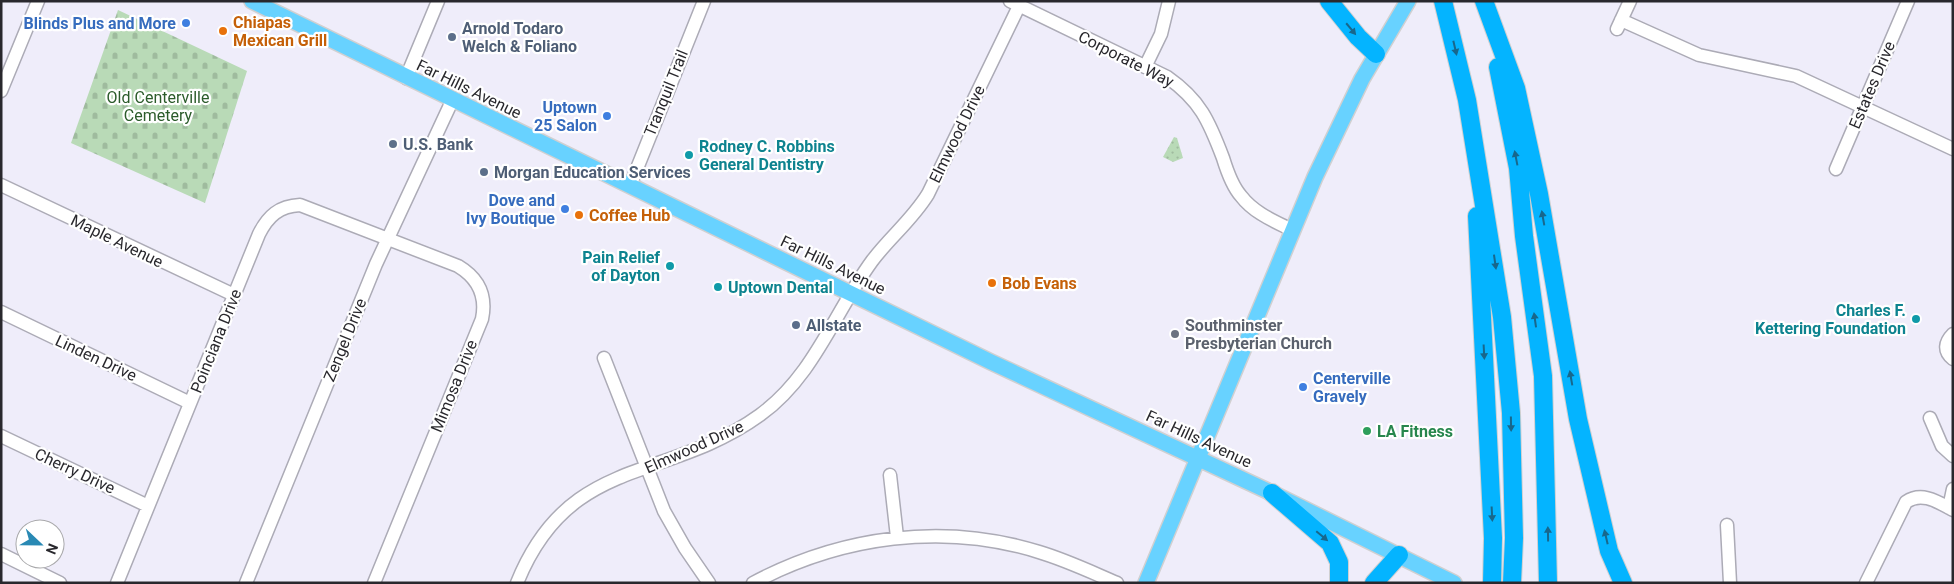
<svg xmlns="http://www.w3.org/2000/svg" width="1954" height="584" font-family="Roboto,sans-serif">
  <defs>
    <pattern id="cemetery-stones" width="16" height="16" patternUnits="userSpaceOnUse" patternTransform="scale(1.25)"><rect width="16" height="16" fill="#b9dab7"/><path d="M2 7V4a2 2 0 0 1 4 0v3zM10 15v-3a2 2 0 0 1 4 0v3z" fill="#9fbb9e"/></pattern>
    <pattern id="park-dots" width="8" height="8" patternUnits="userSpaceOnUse" patternTransform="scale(1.25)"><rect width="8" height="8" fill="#b9dab7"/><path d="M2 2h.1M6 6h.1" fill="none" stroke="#9fbb9e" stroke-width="1.8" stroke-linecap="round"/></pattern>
  </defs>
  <rect width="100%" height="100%" fill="#efedfa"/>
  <path fill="url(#cemetery-stones)" d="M118,10L247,71L205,203L71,143Z"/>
  <path fill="url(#park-dots)" d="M1174,137L1177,138L1183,158L1173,162L1163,157Z"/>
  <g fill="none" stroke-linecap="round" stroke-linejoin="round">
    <defs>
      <path id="minor" d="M1010,1L1167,77C1200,100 1209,121 1223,158C1227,171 1232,186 1241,196C1254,213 1274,221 1292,230
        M1621,20L1699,55L1796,76L1953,149
        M1617,29L1630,1
        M1145,67L1161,34L1169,1
        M406,78L438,1
        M1,91L38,1
        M1836,169L1908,1
        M1,185L234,295
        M630,186L704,1
        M1,312L190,403
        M1953,334C1945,342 1943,351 1953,359
        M604,358L664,511L685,548L709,583
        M1930,418L1942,446L1953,456
        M1,436L148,506
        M890,475L897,537
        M1949,508L1953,489
        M1727,525L1730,583
        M1,554L60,583
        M117,583L259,234C268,216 279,206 300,205L458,266C478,278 487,295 482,319L374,583
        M246,583L376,264L452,101
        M517,583C569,454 666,483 760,415C814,376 834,313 872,261C890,237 912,220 928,194L1019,6
        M753,583C841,536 944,522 1039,552C1066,560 1091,572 1117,583
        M1866,583L1906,502C1922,491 1938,502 1953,510"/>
      <path id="major" d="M252,1L991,362L1272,493L1454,583
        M1146,583L1315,177L1362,79L1408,1"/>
      <path id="highway" d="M1329,1L1358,37L1376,54
        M1443,1L1467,100L1502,317L1511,413L1514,538L1512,583
        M1484,1L1516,88L1539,194L1578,419L1609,551L1623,583
        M1498,67L1518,168L1524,236L1543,376L1548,583
        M1477,216L1493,538L1492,583
        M1272,493L1330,543L1339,562V583
        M1374,583L1399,555"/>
    </defs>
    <use href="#minor" stroke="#acabb6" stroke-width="15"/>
    <use href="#major" stroke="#d0d0d1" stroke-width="18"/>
    <use href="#highway" stroke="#d0d0d1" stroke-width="20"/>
    <use href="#minor" stroke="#fff" stroke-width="12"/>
    <use href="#major" stroke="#68d2ff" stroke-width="15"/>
    <use href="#highway" stroke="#04b4ff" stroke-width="18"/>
  </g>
  <defs><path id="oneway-solid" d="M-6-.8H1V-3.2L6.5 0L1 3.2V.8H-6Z" transform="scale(1.25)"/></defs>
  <g fill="#18678c">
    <use href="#oneway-solid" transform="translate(1351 29) rotate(50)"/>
    <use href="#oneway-solid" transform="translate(1455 48) rotate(77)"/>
    <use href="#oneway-solid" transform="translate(1516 158) rotate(-101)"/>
    <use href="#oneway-solid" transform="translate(1543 218) rotate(-100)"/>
    <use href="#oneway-solid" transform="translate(1495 262) rotate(82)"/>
    <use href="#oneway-solid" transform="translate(1535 320) rotate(-98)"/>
    <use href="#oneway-solid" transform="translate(1484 352) rotate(87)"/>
    <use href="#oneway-solid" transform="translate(1571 378) rotate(-100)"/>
    <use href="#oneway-solid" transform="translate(1511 424) rotate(89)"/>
    <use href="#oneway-solid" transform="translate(1492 514) rotate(87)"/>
    <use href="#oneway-solid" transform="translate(1548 534) rotate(-91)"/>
    <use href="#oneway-solid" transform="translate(1322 536) rotate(40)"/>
    <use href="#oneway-solid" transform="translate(1606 537) rotate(-103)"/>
  </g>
  <g fill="#3f7fe0" stroke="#fff" stroke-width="2">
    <circle cx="186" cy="23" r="5"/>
    <circle cx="607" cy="116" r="5"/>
    <circle cx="565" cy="209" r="5"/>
    <circle cx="1303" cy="387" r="5"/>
  </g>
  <g fill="#e8710a" stroke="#fff" stroke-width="2">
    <circle cx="223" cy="31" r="5"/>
    <circle cx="579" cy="215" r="5"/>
    <circle cx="992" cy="283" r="5"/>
  </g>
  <g fill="#5c6f8a" stroke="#fff" stroke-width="2">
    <circle cx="452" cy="37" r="5"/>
    <circle cx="393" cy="144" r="5"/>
    <circle cx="484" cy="172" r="5"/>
    <circle cx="796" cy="325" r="5"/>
  </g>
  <g fill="#0f9aa8" stroke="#fff" stroke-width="2">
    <circle cx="689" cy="155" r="5"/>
    <circle cx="670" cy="266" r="5"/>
    <circle cx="718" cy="287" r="5"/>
    <circle cx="1916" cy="319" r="5"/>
  </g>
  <circle fill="#6b7280" stroke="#fff" stroke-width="2" cx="1175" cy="334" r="5"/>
  <circle fill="#2e9e5b" stroke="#fff" stroke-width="2" cx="1367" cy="431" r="5"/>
  <g text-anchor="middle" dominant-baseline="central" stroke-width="4.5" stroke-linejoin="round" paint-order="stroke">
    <g font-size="16" font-weight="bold" fill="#c56008" stroke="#fff" text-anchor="start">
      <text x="233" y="22">Chiapas<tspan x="233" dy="18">Mexican Grill</tspan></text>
      <text x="589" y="215">Coffee Hub</text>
      <text x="1002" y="283">Bob Evans</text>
    </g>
    <g font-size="16" font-weight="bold" fill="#366cbe" stroke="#fff" text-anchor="end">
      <text x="176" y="23">Blinds Plus and More</text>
      <text x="597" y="107">Uptown<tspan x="597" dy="18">25 Salon</tspan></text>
      <text x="555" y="200">Dove and<tspan x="555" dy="18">Ivy Boutique</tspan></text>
      <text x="1313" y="378" text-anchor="start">Centerville<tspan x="1313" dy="18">Gravely</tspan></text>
    </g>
    <g font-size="16" font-weight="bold" fill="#4e5e75" stroke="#fff" text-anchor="start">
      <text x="462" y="28">Arnold Todaro<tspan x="462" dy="18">Welch &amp; Foliano</tspan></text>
      <text x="403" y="144">U.S. Bank</text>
      <text x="494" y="172">Morgan Education Services</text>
      <text x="806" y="325">Allstate</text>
    </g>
    <g font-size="16" fill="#29282d" stroke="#fff">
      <text transform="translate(1126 59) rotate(27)">Corporate Way</text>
      <text transform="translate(1872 85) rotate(-67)">Estates Drive</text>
      <text transform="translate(469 89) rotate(26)">Far Hills Avenue</text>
      <text transform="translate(666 93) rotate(-68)">Tranquil Trail</text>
      <text transform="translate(957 134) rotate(-64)">Elmwood Drive</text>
      <text transform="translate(117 241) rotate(26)">Maple Avenue</text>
      <text transform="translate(833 265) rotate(26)">Far Hills Avenue</text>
      <text transform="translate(345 340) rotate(-68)">Zengel Drive</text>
      <text transform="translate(216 341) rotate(-68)">Poinciana Drive</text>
      <text transform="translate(96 358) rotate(25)">Linden Drive</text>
      <text transform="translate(454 386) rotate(-68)">Mimosa Drive</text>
      <text transform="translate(1199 439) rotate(25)">Far Hills Avenue</text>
      <text transform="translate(694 447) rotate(-24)">Elmwood Drive</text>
      <text transform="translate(75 471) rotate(25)">Cherry Drive</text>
    </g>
    <g font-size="16" fill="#2b5b2a" stroke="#fff">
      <text x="158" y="97">Old Centerville<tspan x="158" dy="18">Cemetery</tspan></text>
    </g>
    <g font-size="16" font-weight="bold" fill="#0d838f" stroke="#fff" text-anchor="start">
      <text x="699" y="146">Rodney C. Robbins<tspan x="699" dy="18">General Dentistry</tspan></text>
      <text x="660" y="257" text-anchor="end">Pain Relief<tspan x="660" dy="18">of Dayton</tspan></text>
      <text x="728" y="287">Uptown Dental</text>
      <text x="1906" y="310" text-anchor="end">Charles F.<tspan x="1906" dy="18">Kettering Foundation</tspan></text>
    </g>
    <g font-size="16" font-weight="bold" fill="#5b616d" stroke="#fff" text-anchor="start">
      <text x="1185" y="325">Southminster<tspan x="1185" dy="18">Presbyterian Church</tspan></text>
    </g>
    <g font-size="16" font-weight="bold" fill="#27864d" stroke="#fff" text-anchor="start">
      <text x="1377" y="431">LA Fitness</text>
    </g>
  </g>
  <rect width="1954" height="584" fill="none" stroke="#29282d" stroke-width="5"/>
  <g transform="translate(40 544) rotate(112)"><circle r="24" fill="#ffffff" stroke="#a9a9ab"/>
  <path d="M0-4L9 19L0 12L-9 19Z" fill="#2989b4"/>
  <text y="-8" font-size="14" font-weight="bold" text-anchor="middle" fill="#29282d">N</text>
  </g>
</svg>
